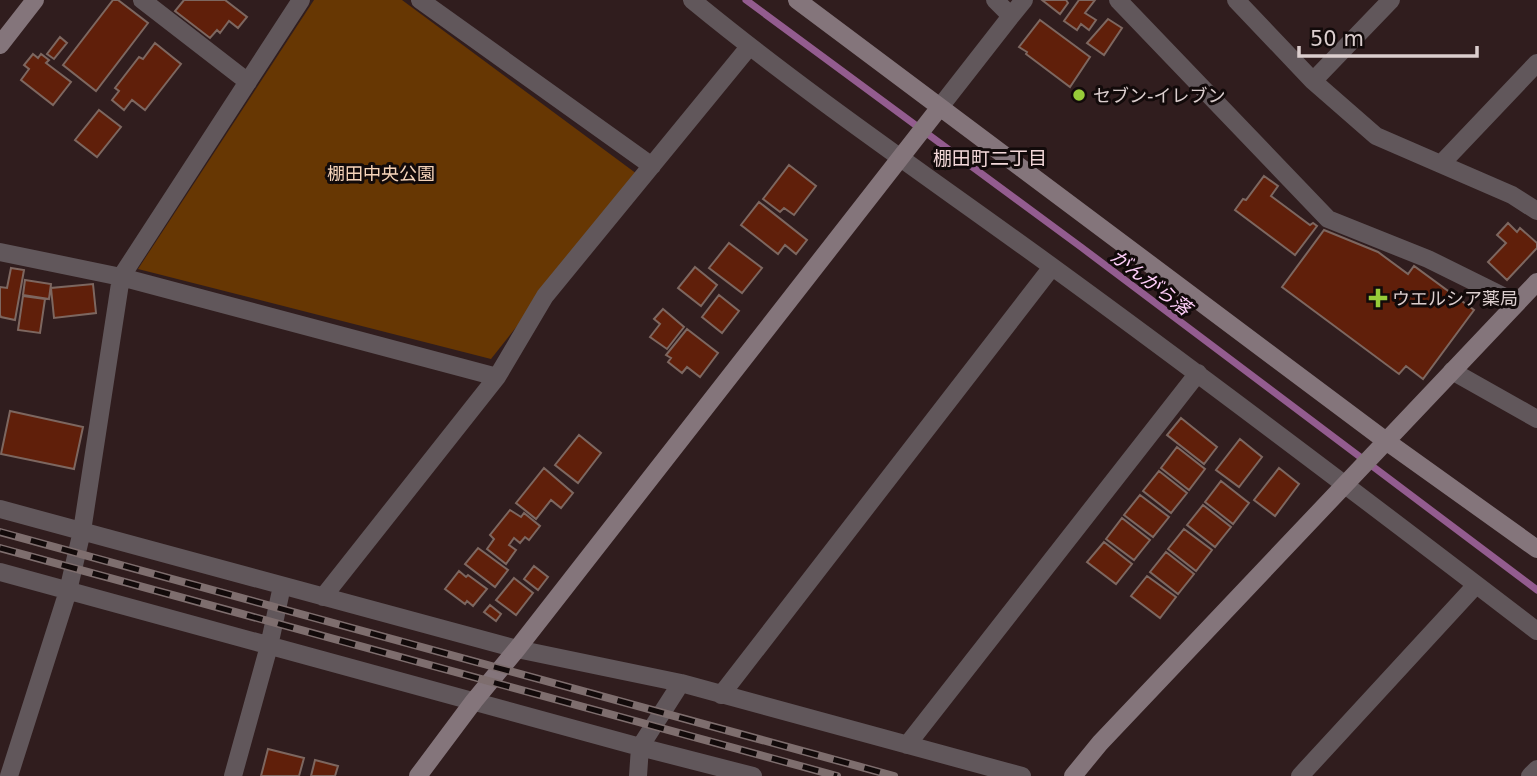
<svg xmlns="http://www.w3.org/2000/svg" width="1537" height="776" font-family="'DejaVu Sans','Noto Sans JP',sans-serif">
  <rect width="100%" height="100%" fill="#301d1e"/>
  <path fill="#673703" d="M314,0H402L637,174L491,359L138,269Z"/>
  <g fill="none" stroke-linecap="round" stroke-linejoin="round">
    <path stroke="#935c8f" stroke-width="7" d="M746,0L1081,247L1537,590"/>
  </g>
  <path fill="#601f0a" stroke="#7d6760" stroke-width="2" d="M113,0H118L148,23L96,91L63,65Z
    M184,0H225L247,17L238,28L229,21L220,33L217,30L210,38L175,11Z
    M1042,0H1066L1068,3L1060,14Z
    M1079,0H1095L1085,13L1096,20L1089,30L1081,24L1077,30L1064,21Z
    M1108,19L1122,28L1104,55L1087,43Z
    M1040,20L1090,57L1070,87L1026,54L1027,52L1019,47Z
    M60,37L67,43L54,59L47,54Z
    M155,43L181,64L145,110L132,100L124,110L112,100L119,91L115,88L139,57L143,59Z
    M33,54L38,58L41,54L49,60L46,63L71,82L53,105L21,80L29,69L24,65Z
    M99,110L121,127L97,157L75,140Z
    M789,165L816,186L794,215L784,208L780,212L763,199Z
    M1264,176L1278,186L1271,196L1310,225L1313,223L1317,226L1295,255L1235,210L1243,199L1246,200Z
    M759,202L807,240L796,254L785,245L778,254L741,225Z
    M1508,223L1517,232L1520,228L1537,243V248L1507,280L1488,262L1506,243L1497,235Z
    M1324,230L1378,252L1408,274L1414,266L1474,310L1423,379L1406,366L1399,374L1282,287Z
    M729,243L762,268L742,293L709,268Z
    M695,267L717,285L701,306L678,288Z
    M11,268L24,270L15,320L1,317L0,315V287L7,288Z
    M25,280L51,284L49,299L23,295Z
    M93,284L96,313L54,318L51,288Z
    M719,295L739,311L722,333L702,317Z
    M23,296L45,299L40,333L18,330Z
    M663,309L684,327L667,349L650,337L660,324L654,319Z
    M687,329L718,353L700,377L687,367L682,373L668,362L671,358L666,355Z
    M10,411L83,427L74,469L1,454Z
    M1181,418L1217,447L1204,464L1167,435Z
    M579,435L601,453L578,483L555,465Z
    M1240,439L1262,457L1239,487L1216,470Z
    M1177,447L1205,469L1189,490L1161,468Z
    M544,468L573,493L561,508L551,500L536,519L516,503Z
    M1279,468L1299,484L1275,516L1254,500Z
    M1159,471L1187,493L1171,513L1143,491Z
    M1221,481L1249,503L1233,524L1205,502Z
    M1140,495L1169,517L1153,537L1124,515Z
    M1203,505L1231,527L1215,547L1187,525Z
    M510,510L521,517L524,513L540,526L529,540L525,537L520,543L514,538L509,545L516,550L506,564L487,549L494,539L490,535Z
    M1122,518L1150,540L1134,560L1106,539Z
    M1184,529L1212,550L1196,571L1168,549Z
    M1104,542L1132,564L1116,584L1087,562Z
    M478,548L508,570L495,587L465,564Z
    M1166,552L1194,574L1178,594L1150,572Z
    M534,566L548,577L538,590L524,579Z
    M459,571L466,577L468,575L487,589L473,606L467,601L465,604L445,589Z
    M1147,576L1176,597L1160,618L1131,596Z
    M514,578L533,593L516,615L496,600Z
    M490,605L501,614L496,621L484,612Z
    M268,749L304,758L299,776H261Z
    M315,760L338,766L335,776H311Z"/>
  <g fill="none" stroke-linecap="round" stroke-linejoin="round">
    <path stroke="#61575b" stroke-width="18" d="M142,0L248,82
      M420,0L652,166
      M692,0C810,97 936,182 1058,271C1220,389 1379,510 1537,631
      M1118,0L1328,219L1428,259L1517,303
      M1236,0L1313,81L1376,136L1512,195L1537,211
      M1011,16L1024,0
      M1313,81L1391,0
      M940,107L1011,16L995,0
      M1441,164L1537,63
      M0,252L121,277L497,377
      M1452,371L1537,419
      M0,509L517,649L681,683L1022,776
      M0,572L640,747L753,776
      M323,597L497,377L545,296L749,47
      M721,695L1052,267
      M907,745L1198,373
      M9,776L68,591L82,531L121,277L301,0
      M233,776L269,646L282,586
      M638,776L640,747L681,683
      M1300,776L1476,585
      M1530,776L1537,769"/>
    <path stroke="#84757b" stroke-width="18" d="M797,0L1386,441L1537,549
      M0,45L35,0
      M418,776L474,701L517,649L940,107
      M1073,776L1100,743L1537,282"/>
    <defs>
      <path id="rail" d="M0,532L894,776
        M0,548L837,776"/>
    </defs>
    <use href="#rail" stroke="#7e6e6e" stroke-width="8"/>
    <use href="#rail" stroke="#120a0a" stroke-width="5" stroke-dasharray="16" stroke-linecap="butt"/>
  </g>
  <g fill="#97cc39" stroke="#120a0a" stroke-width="2.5">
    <circle cx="1079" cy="95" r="7"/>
    <path d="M1374.5 287.5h7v7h7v7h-7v7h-7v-7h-7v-7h7z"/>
  </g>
  <g text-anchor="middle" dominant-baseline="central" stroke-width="6" stroke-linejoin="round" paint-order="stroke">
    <g font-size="18" fill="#dbcece" stroke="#120a0a" text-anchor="start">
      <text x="1093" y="95">セブン-イレブン</text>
      <text x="1392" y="298">ウエルシア薬局</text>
    </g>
    <g font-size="18" fill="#f5d3b9" stroke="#120a0a">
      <text x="381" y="173">棚田中央公園</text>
    </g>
    <g font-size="19" fill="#f2d7d8" stroke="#120a0a">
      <text x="990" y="158">棚田町二丁目</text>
    </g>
    <g font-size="19" font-style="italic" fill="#ffcffa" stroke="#120a0a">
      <text transform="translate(1151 282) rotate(37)">がんがら落</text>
    </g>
  </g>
  <path d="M1299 46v10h178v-10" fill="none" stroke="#dbcece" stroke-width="3.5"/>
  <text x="1310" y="46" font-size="21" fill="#dbcece" stroke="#120a0a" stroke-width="5" paint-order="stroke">50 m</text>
</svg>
